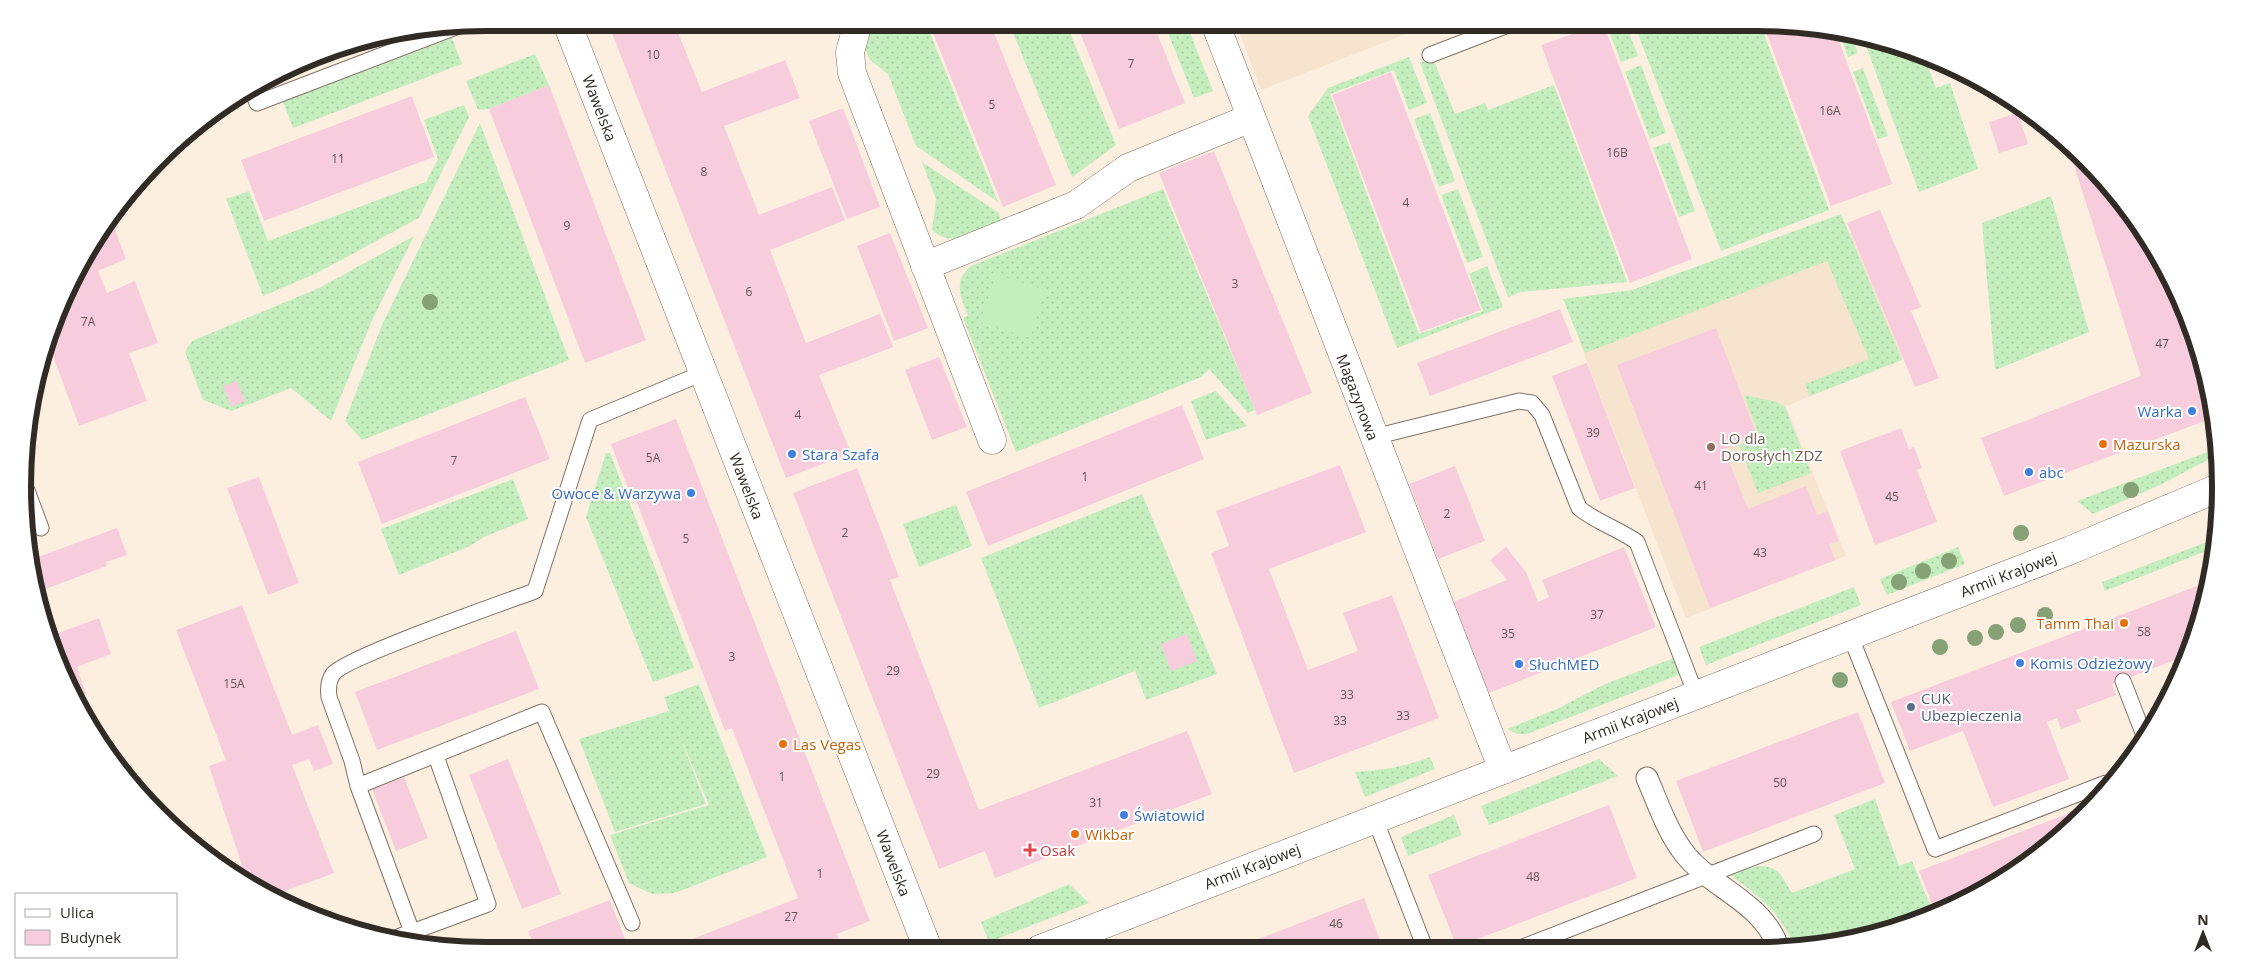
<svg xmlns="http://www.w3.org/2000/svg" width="2243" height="973" font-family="'Open Sans',sans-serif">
  <defs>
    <pattern id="grass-dots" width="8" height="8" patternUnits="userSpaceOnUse" patternTransform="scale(1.25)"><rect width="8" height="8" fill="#c4eebd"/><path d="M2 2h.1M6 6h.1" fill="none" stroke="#a9cca2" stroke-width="1.8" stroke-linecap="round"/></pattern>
  </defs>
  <rect width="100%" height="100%" fill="#fcefe0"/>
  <path fill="#f6e4cf" d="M1236,23H1435L1261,90Z
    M1851,233L1903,359L1786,406L1846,556L1686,618L1579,341L1786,263L1784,258Z"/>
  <path fill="url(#grass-dots)" d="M873,23H926L998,202L916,146L888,74L870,60L865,49Z
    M1009,23H1066L1116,145L1072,177Z
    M1164,23H1186L1213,91L1194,98Z
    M1606,23H1625L1638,56L1621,62Z
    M1669,23H1760L1829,210L1721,251L1638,34Z
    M1841,36L1852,38L1858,53L1848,57Z
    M452,38L462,64L293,128L283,102Z
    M1864,40L1906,47L1924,55L1936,88L1950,83L1978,169L1919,192Z
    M370,42L271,80L272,77L337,47Z
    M535,54L549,85L489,109L478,110L466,81Z
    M1409,57L1427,103L1409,110L1394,70L1330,94L1419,334L1483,311L1469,274L1487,266L1503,307L1397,348L1308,116L1328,88Z
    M1433,58L1455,114L1485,103L1488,110L1554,85L1627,282L1521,292L1508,297L1420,63Z
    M1641,65L1666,133L1650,139L1625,72Z
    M1863,68L1888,136L1878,139L1853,72Z
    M464,105L469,117L419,218L315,274L263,296L226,199L249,191L268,241L426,182L438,159L424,120Z
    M1430,113L1455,181L1439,187L1414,119Z
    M480,123L569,360L362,440L345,421L382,325Z
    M1670,142L1695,211L1679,217L1653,148Z
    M922,162L999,213L1001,222C979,231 952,250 932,230L936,199Z
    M1163,189L1255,410L1248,413L1209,369L1201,377L1016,452L963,318L968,315C960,297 953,280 971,266Z
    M1458,189L1483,257L1467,263L1441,195Z
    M2051,196L2089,332L1995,370L1982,223Z
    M1841,214L1902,360L1810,396L1805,384L1869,359L1827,261L1585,353L1563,299L1632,290Z
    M414,236L372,320L331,421L291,388L231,411L203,400L185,352L192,341L319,288Z
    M1216,391L1247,426L1206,440L1191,401Z
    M1744,395L1777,402L1785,407L1811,473L1758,493L1739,445L1760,438Z
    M2218,448L2219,454L2160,485L2093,514L2077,501Z
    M606,453H610L694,668L653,682L586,517Z
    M513,479L528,519L484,537L470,546L399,575L381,529Z
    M1142,494L1217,674L1146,700L1135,671L1039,708L981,558Z
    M956,505L972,546L919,567L903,524Z
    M2217,538L2216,547L2105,591L2102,582Z
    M1958,547L1965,564L1887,595L1880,579Z
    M1854,587L1861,605L1706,665L1699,647Z
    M1674,658L1681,674L1527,734H1517L1507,729L1557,709L1605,684Z
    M699,684L767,857L675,893L652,894L629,883L610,835L709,805L678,732L706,804L615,832L579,739L669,711L664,697Z
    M1430,757L1435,769L1365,797L1355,772C1382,770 1405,767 1430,757Z
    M1599,759L1618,776L1489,825L1481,806Z
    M1875,799L1899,866L1912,861L1934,915L1817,946L1794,947C1782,913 1758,896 1731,875C1746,869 1765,860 1779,873C1784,878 1788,887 1792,893L1855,869L1834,815Z
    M1454,815L1462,835L1408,856L1401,837Z
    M1069,884L1089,903L989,942L981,922Z"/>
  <path fill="#c4eebd" d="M996,274L1045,290L1030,338L980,322Z"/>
  <path fill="#f7cdde" d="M608,23H674L702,92L785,60L800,98L724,126L759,215L832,187L845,220L770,250L806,343L880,314L893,347L819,375L851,453L786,478Z
    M929,23H990L1056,185L1003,207Z
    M1076,23H1153L1185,103L1119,129Z
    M1603,23L1692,259L1630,283L1541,45Z
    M1763,24L1837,36L1892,184L1831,206Z
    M1391,72L1481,310L1421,332L1332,95Z
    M549,85L646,340L585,363L489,109Z
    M238,96L240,102L222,109L221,108Z
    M412,96L434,157L264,221L241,160Z
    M843,108L880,207L847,219L809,121Z
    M2018,113L2028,144L1999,153L1989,122Z
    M2067,143L2125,204L2173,282L2208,393L2201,395L2210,419L2004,496L1981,438L2141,376Z
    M1214,151L1312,393L1257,415L1159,173Z
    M1880,210L1921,307L1911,311L1939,378L1915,387L1847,223Z
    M112,221L126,259L98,271L107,293L135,281L158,343L129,353L147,401L79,426L50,348L85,255Z
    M890,233L928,328L894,341L857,246Z
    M1560,309L1573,342L1430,396L1417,363Z
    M1716,328L1757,436L1724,449L1748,509L1806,486L1817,515L1828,511L1839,541L1829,544L1835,560L1710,608L1617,365Z
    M939,357L967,427L932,440L905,370Z
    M1587,363L1635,488L1600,501L1552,376Z
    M237,381L245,401L231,407L223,386Z
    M525,397L550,459L382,524L358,462Z
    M1182,405L1204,459L988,546L966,492Z
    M676,419L870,921L837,934L843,949L664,950L798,898L732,728L725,731L634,495L631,496L611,444Z
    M1901,428L1909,449L1914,447L1922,468L1917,470L1937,522L1875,545L1840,451Z
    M1340,465L1366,532L1269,569L1308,670L1358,651L1343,613L1392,595L1439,718L1294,773L1211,553L1229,546L1216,511Z
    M1455,466L1485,541L1438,559L1409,484Z
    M857,468L899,577L890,580L979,810L1187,731L1212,794L995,878L985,851L939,869L793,493Z
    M259,477L299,583L268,595L227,488Z
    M117,528L127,555L106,562L107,566L37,592L31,577L30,560Z
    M1506,547L1526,572L1538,602L1549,597L1542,580L1624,547L1656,627L1489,693L1453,602L1507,580L1490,560Z
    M2208,582L2196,636L2186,656L2112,684L2116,695L2076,710L2081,722L2061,729L2057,718L2047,722L2069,779L1993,807L1963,731L1910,751L1891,702Z
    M242,605L292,735L318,725L333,764L314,771L309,759L292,765L334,873L285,891L288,900L239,873L237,867L242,865L209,766L226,760L176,630Z
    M99,618L111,654L77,667L86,694L77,697L53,635Z
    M516,631L539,689L377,750L355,692Z
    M1187,634L1197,661L1171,671L1161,644Z
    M1858,712L1885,783L1703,852L1676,781Z
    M508,759L561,894L522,909L469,775Z
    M404,777L428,838L396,851L372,789Z
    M1609,805L1637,878L1457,947L1428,875Z
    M2083,808L2039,854L1994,881L1932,904L1919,871Z
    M1364,898L1383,948H1235Z
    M610,900L629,950H536L528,931Z
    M1746,940L1749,947H1729Z"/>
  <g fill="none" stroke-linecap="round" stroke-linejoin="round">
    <defs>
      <path id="service" d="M1430,55L1513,23
        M251,87L257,103L456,27
        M2003,95L2008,98
        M1374,437L1519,401L1532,403L1542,415L1579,508C1596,522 1619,529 1637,542L1696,695
        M23,480L41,528
        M1850,635L1935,849L2106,783
        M2123,681L2145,738
        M358,786L352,761L329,697C328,689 328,681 333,674C344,658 505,602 535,591L590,420L703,373
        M1375,819L1425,948
        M412,932L488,904L436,756
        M400,936L412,932L358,786L542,712L632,923
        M1523,947L1814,834"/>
      <path id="pedestrian" d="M1647,778C1658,803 1667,831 1684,853C1711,888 1763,902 1778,947"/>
      <path id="minor" d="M567,23L928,949
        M858,23L850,52L852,73L992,440
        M1215,23L1503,770
        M925,266L1076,205L1128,168L1251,118"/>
      <path id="tertiary" d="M1040,949L2071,550L2218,488"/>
    </defs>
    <use href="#service" stroke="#7e7366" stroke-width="17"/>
    <use href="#pedestrian" stroke="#7e7366" stroke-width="23"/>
    <use href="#minor" stroke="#7e7366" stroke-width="29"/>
    <use href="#tertiary" stroke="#7e7366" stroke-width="29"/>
    <use href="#service" stroke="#fff" stroke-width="15"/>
    <use href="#pedestrian" stroke="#fff" stroke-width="21"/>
    <use href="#minor" stroke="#fff" stroke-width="28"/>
    <use href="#tertiary" stroke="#fff" stroke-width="28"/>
  </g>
  <g fill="#86a175">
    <circle cx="430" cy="302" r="8"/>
    <circle cx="2131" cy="490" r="8"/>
    <circle cx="2021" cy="533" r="8"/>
    <circle cx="1949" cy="561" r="8"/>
    <circle cx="1923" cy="571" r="8"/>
    <circle cx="1899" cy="582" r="8"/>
    <circle cx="2045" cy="615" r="8"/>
    <circle cx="2018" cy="625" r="8"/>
    <circle cx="1996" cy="632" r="8"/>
    <circle cx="1975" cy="638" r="8"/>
    <circle cx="1940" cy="647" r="8"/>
    <circle cx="1840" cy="680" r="8"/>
  </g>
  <g fill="#3f7fe0" stroke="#fff" stroke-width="2">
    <circle cx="2192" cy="411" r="5"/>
    <circle cx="792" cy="454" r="5"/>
    <circle cx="2029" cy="472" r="5"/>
    <circle cx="691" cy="493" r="5"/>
    <circle cx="2020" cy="663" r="5"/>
    <circle cx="1519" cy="664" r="5"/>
    <circle cx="1124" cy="815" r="5"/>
  </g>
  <g fill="#e8710a" stroke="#fff" stroke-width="2">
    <circle cx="2103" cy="444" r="5"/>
    <circle cx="2124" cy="623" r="5"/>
    <circle cx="783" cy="744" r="5"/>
    <circle cx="1075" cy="834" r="5"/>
  </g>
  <circle fill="#8d6e63" stroke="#fff" stroke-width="2" cx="1711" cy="447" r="5"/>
  <circle fill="#5c6f8a" stroke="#fff" stroke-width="2" cx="1911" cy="707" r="5"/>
  <path fill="#e0444e" stroke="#fff" stroke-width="2" d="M1027.5 842.5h5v5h5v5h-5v5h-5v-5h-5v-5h5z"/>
  <g text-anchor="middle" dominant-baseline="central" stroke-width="4" stroke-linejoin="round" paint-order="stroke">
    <g font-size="12" fill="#625453">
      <text x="653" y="54">10</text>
      <text x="1131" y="63">7</text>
      <text x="992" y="104">5</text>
      <text x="1830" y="110">16A</text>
      <text x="1617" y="152">16B</text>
      <text x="338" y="158">11</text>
      <text x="704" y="171">8</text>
      <text x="1406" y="202">4</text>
      <text x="567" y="225">9</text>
      <text x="1235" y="283">3</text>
      <text x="749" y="291">6</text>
      <text x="88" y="321">7A</text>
      <text x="2162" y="343">47</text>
      <text x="798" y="414">4</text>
      <text x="1593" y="432">39</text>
      <text x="653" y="457">5A</text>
      <text x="454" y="460">7</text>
      <text x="1085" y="476">1</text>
      <text x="1701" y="485">41</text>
      <text x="1892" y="496">45</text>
      <text x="1447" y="513">2</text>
      <text x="845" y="532">2</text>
      <text x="686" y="538">5</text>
      <text x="1760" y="552">43</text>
      <text x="1597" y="614">37</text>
      <text x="2144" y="631">58</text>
      <text x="1508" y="633">35</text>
      <text x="732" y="656">3</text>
      <text x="893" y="670">29</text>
      <text x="234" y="683">15A</text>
      <text x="1347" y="694">33</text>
      <text x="1403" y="715">33</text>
      <text x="1340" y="720">33</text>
      <text x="933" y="773">29</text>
      <text x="782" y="776">1</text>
      <text x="1780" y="782">50</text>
      <text x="1096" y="802">31</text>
      <text x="820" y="873">1</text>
      <text x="1533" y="876">48</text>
      <text x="791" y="916">27</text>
      <text x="1336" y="923">46</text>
    </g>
    <g font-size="15" fill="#302b25" stroke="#fff">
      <text transform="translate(600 108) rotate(69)">Wawelska</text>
      <text transform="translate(1358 397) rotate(69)">Magazynowa</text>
      <text transform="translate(747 486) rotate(69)">Wawelska</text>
      <text transform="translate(2008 574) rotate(-21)">Armii Krajowej</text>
      <text transform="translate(1630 720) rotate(-21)">Armii Krajowej</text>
      <text transform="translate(894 863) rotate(69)">Wawelska</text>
      <text transform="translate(1252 866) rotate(-21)">Armii Krajowej</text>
    </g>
    <g font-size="15" fill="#366cbe" stroke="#fff" text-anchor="start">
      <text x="2182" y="411" text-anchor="end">Warka</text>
      <text x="802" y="454">Stara Szafa</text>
      <text x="2039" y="472">abc</text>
      <text x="681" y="493" text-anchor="end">Owoce &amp; Warzywa</text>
      <text x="2030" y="663">Komis Odzieżowy</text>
      <text x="1529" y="664">SłuchMED</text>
      <text x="1134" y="815">Światowid</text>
    </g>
    <g font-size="15" fill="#785e54" stroke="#fff" text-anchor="start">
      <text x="1721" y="438">LO dla<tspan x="1721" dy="17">Dorosłych ZDZ</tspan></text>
    </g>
    <g font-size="15" fill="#c56008" stroke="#fff" text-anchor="start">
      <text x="2113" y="444">Mazurska</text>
      <text x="2114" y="623" text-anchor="end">Tamm Thai</text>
      <text x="793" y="744">Las Vegas</text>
      <text x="1085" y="834">Wikbar</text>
    </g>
    <g font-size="15" fill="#4e5e75" stroke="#fff" text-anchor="start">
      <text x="1921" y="698">CUK<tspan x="1921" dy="17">Ubezpieczenia</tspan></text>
    </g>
    <g font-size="15" fill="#be3a42" stroke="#fff" text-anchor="start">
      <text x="1040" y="850">Osak</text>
    </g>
  </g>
  <path d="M0 0H2243V973H0ZM486 31H1757A455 455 0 0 1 2212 486V487A455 455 0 0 1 1757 942H486A455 455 0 0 1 31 487V486A455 455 0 0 1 486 31Z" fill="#fff" fill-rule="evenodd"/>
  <path fill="none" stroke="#302b25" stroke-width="6" d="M486 31H1757A455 455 0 0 1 2212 486V487A455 455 0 0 1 1757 942H486A455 455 0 0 1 31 487V486A455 455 0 0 1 486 31Z"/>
  <rect x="15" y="893" width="162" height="65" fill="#ffffff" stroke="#acaaa8"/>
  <rect x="25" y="909" width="25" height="8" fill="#ffffff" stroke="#acaaa8"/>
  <text x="60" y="918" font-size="15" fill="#302b25">Ulica</text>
  <rect x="25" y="930" width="25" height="15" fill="#f7cdde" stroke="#acaaa8"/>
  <text x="60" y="943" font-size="15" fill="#302b25">Budynek</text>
  <g transform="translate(2203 933)" stroke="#ffffff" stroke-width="4" paint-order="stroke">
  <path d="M0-4L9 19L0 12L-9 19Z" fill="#302b25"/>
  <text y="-8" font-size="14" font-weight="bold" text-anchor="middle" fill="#302b25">N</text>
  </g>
</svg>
